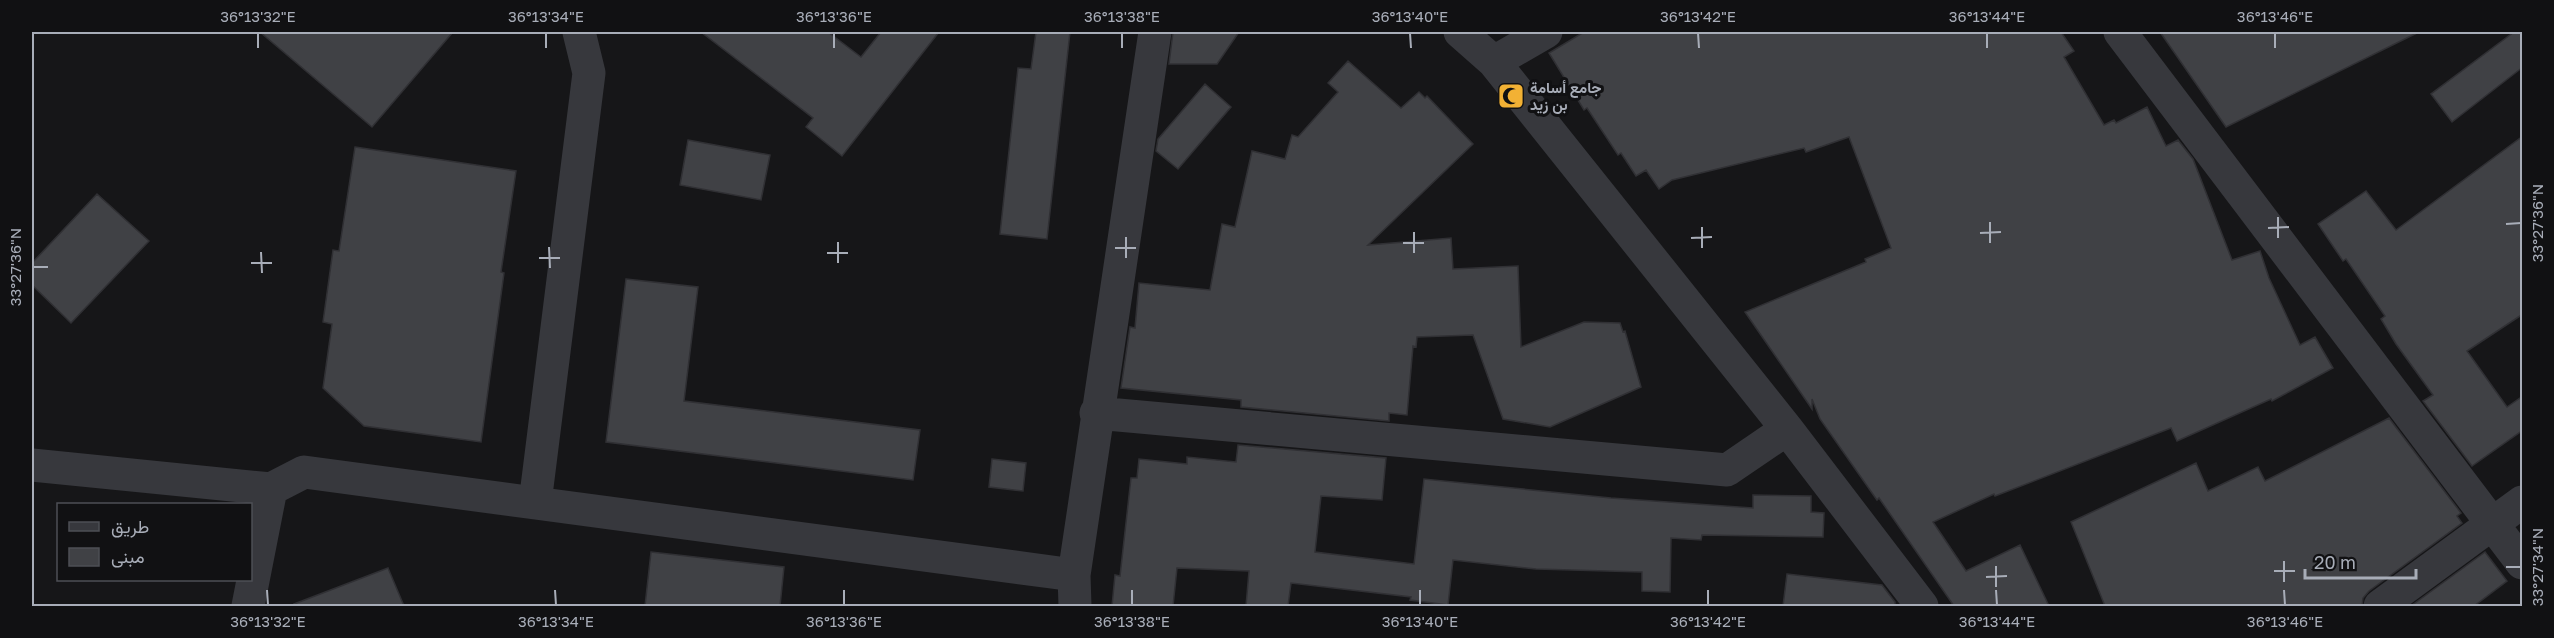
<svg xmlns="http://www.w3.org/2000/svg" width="2554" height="638" font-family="'Golos Text',Vazirmatn,sans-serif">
  <rect width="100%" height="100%" fill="#161618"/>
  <path fill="#404145" stroke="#303034" stroke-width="1.5" d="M260,32H453L372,127Z
    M701,32H828L861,57L881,32H939L842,156L806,127L813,118Z
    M1036,32H1070L1047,239L1000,234L1018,68L1031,69Z
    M1173,32H1239L1217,64H1169Z
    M1584,32H2061L2074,51L2064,57L2104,125L2114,120L2116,123L2147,107L2166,146L2178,140L2193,159L2232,260L2260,251L2269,278L2300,345L2315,337L2333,368L2272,401L2271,399L2177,441L2171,428L1995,496L1994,494L1933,522L1966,571L2020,545L2049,606H1954L1879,498L1877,500L1820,419L1812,399V409L1745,312L1866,262L1865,259L1891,248L1849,137L1806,152L1804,148L1672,180L1659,189L1646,170L1636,176L1621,153L1618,155L1587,108L1584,110L1549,53Z
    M2160,32H2419L2226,127Z
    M2514,32H2523V67L2452,122L2431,94Z
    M1348,61L1401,108L1419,92L1425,98L1427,96L1473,144L1368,245L1451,238L1453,269L1518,266L1521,347L1584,322L1620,323L1623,332L1625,331L1641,387L1550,427L1503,419L1473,335L1417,337L1416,347L1413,346L1407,415L1389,413V421L1241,407V400L1121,388L1130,327L1135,328L1139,283L1210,290L1222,224L1235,227L1252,151L1285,159L1292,135L1298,137L1338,92L1328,83Z
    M1205,84L1231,107L1178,169L1156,151L1158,139Z
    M2523,136V314L2467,351L2507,407L2523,396V430L2472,466L2423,401L2433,395L2396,344L2381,319L2385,316L2346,259L2343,261L2318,224L2366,191L2396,230Z
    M688,140L770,155L761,200L680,185Z
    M355,147L516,171L501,272L504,273L481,442L364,426L323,388L332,324L323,322L333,250L339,251Z
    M97,194L149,241L71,323L32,285V263Z
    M626,279L698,287L684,401L920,430L913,480L606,442Z
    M2389,418L2461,513L2457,516L2462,523L2369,591L2363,598L2362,606H2105L2071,522L2196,463L2208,491L2258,467L2265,481Z
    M1238,445L1386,458L1382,500L1321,496L1315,552L1414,564L1424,479L1611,498L1753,508V495L1811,496V512L1824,513L1823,537L1702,535L1701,540L1671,538L1670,592L1642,591V572L1536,569L1453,560L1448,605L1410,600L1411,597L1291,583L1288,606H1246L1249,571L1177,568L1173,606H1112L1115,575L1120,576L1131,478H1137L1139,459L1187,464V457L1236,462Z
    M992,459L1026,463L1023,491L989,487Z
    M651,552L784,567L780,606H645Z
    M2485,552L2507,581L2474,606H2411Z
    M388,568L404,606H295L294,604Z
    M1787,574L1882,585L1895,602V606H1783Z"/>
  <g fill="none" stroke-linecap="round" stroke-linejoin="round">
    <path stroke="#37383d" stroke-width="33" d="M579,32L589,73L535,503L1074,575L1075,606
      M1460,32L1494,62L1787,429L1922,606
      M2120,32L2522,563
      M1494,62L1546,32
      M1096,413L1727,470L1787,429
      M32,465L271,489
      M1074,575L1155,32
      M248,606L271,489L304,472L535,503
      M2380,606L2522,502"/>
  </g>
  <path fill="none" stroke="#a8adb8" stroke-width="2" d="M258,33V48M546,33V48M834,33V48M1122,33V48M1410,33L1411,48M1698,33L1699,48M1987,33V48M2275,33V48M2278,217V238M1990,222V243M2506,224L2521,223M1702,227V248M2268,228L2289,227M1414,232V253M1980,233L2001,232M1126,237V258M1691,238L1712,237M838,242V263M1403,243H1424M549,247L550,268M1115,248H1136M261,252L262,273M827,253H848M539,258H560M251,263H272M33,267H48M2284,561V582M1996,566V587M2506,567H2521M2274,571H2295M1986,577L2007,576M267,590L268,605M555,590L556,605M844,590V605M1132,590V605M1420,590V605M1708,590V605M1996,590L1997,605M2284,590L2285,605"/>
  <defs>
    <symbol id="mosque-square" viewBox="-11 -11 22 22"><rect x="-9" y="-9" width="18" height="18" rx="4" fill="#f2b134" stroke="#111113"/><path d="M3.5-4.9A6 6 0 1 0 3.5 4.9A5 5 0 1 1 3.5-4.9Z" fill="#111"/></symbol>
  </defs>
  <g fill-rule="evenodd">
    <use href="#mosque-square" x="1496" y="81" width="30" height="30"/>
  </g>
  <g text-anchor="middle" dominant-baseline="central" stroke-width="6" stroke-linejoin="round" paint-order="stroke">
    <g font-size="15" font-weight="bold" fill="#a8adb8" stroke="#111113" text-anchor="start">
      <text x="1530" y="87">جامع أسامة<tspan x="1530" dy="17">بن زيد</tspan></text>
    </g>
  </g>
  <rect width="2554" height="638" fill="none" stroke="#111113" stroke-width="66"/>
  <rect x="57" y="503" width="195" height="78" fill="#111113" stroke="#4d4f55" stroke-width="1.5"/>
  <rect x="69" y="522" width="30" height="9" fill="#37383d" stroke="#4d4f55" stroke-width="1.5"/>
  <text x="111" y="533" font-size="18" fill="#a8adb8">طريق</text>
  <rect x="69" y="548" width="30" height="18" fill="#404145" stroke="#4d4f55" stroke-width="1.5"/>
  <text x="111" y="563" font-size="18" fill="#a8adb8">مبنى</text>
  <path d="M2305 569v9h111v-9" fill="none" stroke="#a8adb8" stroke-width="3"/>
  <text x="2314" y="569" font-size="18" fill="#a8adb8" stroke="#111113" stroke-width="4.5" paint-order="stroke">20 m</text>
  <rect x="33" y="33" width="2488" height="572" fill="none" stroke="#a8adb8" stroke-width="2"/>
  <g font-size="15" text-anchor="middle" fill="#a8adb8">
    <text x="258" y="22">36°13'32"E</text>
    <text x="546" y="22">36°13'34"E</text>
    <text x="834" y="22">36°13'36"E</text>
    <text x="1122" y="22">36°13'38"E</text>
    <text x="1410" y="22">36°13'40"E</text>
    <text x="1698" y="22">36°13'42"E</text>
    <text x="1987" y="22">36°13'44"E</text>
    <text x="2275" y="22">36°13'46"E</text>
    <text transform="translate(2538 223) rotate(-90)" y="5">33°27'36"N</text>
    <text transform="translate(16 267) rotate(-90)" y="5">33°27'36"N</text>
    <text transform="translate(2538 567) rotate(-90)" y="5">33°27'34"N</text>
    <text x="268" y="627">36°13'32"E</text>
    <text x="556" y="627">36°13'34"E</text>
    <text x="844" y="627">36°13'36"E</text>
    <text x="1132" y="627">36°13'38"E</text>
    <text x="1420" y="627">36°13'40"E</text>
    <text x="1708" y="627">36°13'42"E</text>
    <text x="1997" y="627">36°13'44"E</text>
    <text x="2285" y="627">36°13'46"E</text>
  </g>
</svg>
